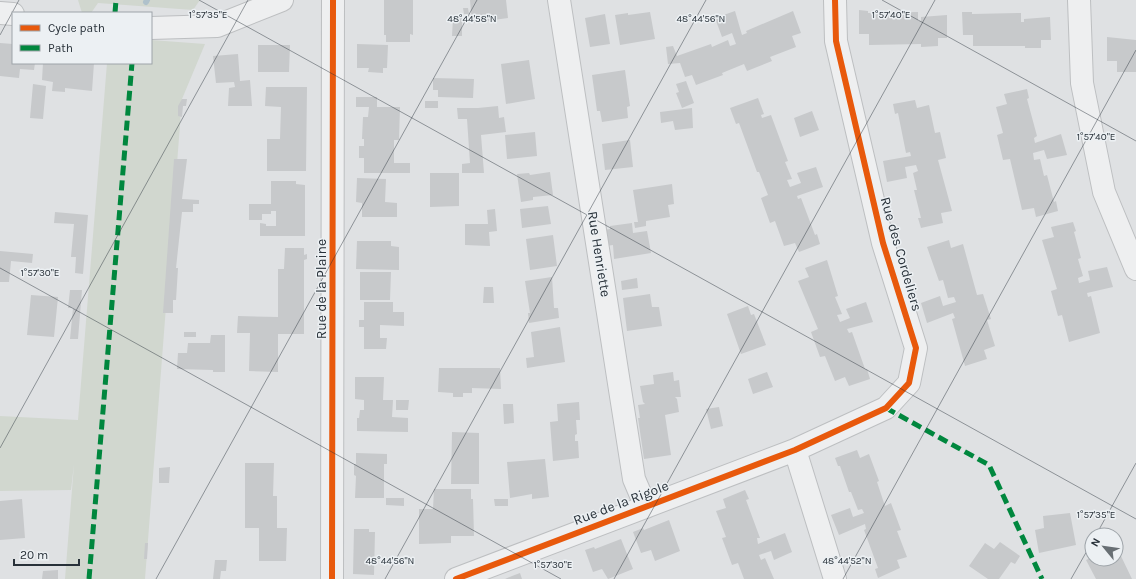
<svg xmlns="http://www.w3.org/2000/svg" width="1136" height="579" font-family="Karla,sans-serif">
  <rect width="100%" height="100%" fill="#dfe1e3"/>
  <path fill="#d1d7cf" d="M78,0H200L193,10L98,3L91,13H82Z
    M151,40L205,44L182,99L145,579H65L74,464L71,490L0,491V416L78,420L107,63H151Z"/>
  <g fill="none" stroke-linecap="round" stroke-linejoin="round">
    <path stroke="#afc1cb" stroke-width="6" d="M146,2L147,0"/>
  </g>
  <path fill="#c7c9cb" d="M384,0H413V35L410,34V42H386V35H384Z
    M470,0H506L508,18L472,23Z
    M463,8H468L469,14H464Z
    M859,10L868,11V13L918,12V21H921V17L947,15V38H938V46L921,47V44L869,45V34H859Z
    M735,11L742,35L747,33L746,31L793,11L801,33L792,36L796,47L770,57L772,61L747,71L744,64L722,73L723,75L696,85L692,75L685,77L680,63L668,64L666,47L673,46L677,56L711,44L712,47L728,40L730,46L736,44L732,33L722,37L715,18Z
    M650,12L655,39L620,45L615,15L628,13V15Z
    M962,12H972V14L1021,13V22H1024V19L1050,17L1051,40H1041V48H1025V46H973V35H963Z
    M605,14L610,44L590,47L585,18Z
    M453,18H462V36H452Z
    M1107,37L1136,40V72H1117V61H1107Z
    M0,43L13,44V63H35L34,70L20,69L19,78L0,76Z
    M357,44L388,45L387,68H383V73L368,72L369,68H357Z
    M258,45H290L289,72H258Z
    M238,54L240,81L250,80L252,106H228L229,88L235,87L234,82L216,83L213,56Z
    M529,60L535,99L506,104L501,64Z
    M43,63H94L92,91L65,88V92L52,91L53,82L42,80Z
    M625,70L630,106L627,107L628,118L602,122L600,111H597L592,75Z
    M433,78L474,79L473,98L438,97V90H433Z
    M686,81L694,103L682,108L676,93L679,92L676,84Z
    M33,84L46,86L43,119L30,118Z
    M266,87H307L306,171H267V139H280L281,107L265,106Z
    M1027,89L1029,98L1027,99L1037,136L1034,138L1035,143L1061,134L1067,155L1047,159L1044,150L1033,153L1034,160L1040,159L1044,176L1047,175L1054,202L1056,201L1058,211L1036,217L1034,208L1022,210L1010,159L1003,160L997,135L1003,133L996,107L1007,104L1004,94Z
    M356,97H377V107H400L399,140H394V163H410V173H364V158H359V146H364V139H362L363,117H368L369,107H356Z
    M758,98L764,114L761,115L762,118L771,115L788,161L785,162L792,179L787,180L790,187L801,183L797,173L816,167L823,187L797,196L798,199L801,198L815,235L817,234L820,244L799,252L795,243L784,246L775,221L770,223L761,198L768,195L759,172H757L739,123L736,124L730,108Z
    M182,99H187L186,106H183L182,117L178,116V106Z
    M915,100L917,108L929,105L935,133L940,132L946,158L938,160L952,211L941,213L943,223L921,228L918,218H921L914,190H917L913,173L918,171L916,165L905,167L907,178L887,182L883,161L911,156L910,152L906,153L898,113L895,114L893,104Z
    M425,101H438V108H425Z
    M498,106L499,118L504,117L506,132L481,135L484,173H462V164L470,163L467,119H458L457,108H478Z
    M692,108L693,128L675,130L673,121L661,123L660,112Z
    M812,111L819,130L800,137L794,118Z
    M535,132L537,156L507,159L505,135Z
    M630,140L633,167L605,170L602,144Z
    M174,159H187L182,199L199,200V204H193V212H182L176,268H178L176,300H173V313H163Z
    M550,172L553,195L533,197V200L521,202L517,174L529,173L530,175Z
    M430,173H459V206L430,207Z
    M357,178L386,179L385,202L397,203V217H362V203L356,202Z
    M271,181H296V184L305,185V236H260V223L266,224V226H276V211H271V214H262V220H249V204H271Z
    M672,184L674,204L668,205L670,217L646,221V226L635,228L634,222H638L633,190Z
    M548,206L551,224L522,228L520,209Z
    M495,209L497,231L489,232L490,246L465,245V224H488L487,210Z
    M55,212L88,215L83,274L75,273L76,257H71L74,224L54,223Z
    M1073,222L1076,231L1074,232L1081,258L1078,259L1083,276L1078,278L1079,283L1090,280L1088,271L1107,267L1113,287L1087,293L1088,297L1091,296L1100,333L1069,342L1062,315L1058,316L1051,291L1057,289L1042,240L1054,237L1051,227Z
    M632,223L633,233L647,231L651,253L614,259L613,245L606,246L604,230L610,229V226Z
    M553,235L557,266L530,270L526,239Z
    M949,240L951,248L963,244L977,295L983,294L991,319L987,320L995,346L984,350L987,359L965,366L952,319L955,318L953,313L927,323L921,303L940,296L943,306L956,302L954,297L948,298L943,280L939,281L927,247Z
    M357,241H391V246L399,247V270L356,269Z
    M285,248H304V255L307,254V259L304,260V334H278V372L249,371L250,333H237L238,316L278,317V269H284Z
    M0,251L33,254L32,263L11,261L9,282H0Z
    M827,260L838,296L835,297L842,314L837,315L840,322L850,318L846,309L866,302L873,322L847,329L849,333L852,332L865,369H867L870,379L849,386L845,377L835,381L825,356L820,357L811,332L818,329L798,281L809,277L805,268Z
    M360,272H391L390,300H360Z
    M552,277L554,308H558L559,318L529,323L528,313H530L525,281Z
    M637,278L638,288L622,290L621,281Z
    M484,287H493L494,303H483Z
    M70,290H82L78,339H70L73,308H68Z
    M650,294L652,307H659L662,326L627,331L623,298Z
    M31,295L58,297L54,337L27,335Z
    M364,302H393V312H404V326L380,325V338H387L386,349H364V327H359V320H364Z
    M748,306L751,315L754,314L766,345L741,354L727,314Z
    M560,327L565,362L527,368L526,358L534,357L531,332Z
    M184,332H196V337H184Z
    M211,335H225V372H213V370L177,369L178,353H187L188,343H210Z
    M439,368H500L501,389L472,388V393H463V397H453V393L438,392Z
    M673,372L674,381L679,380L681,397H675L677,399L679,412L665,415L671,455L644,459L638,418H640L638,405L645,404L643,402L640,386L654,384L653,375Z
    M767,372L773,387L753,394L748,379Z
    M355,377H384L383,400H393L392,417L408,418V432L357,431V418H359L360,410H364V400L355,399Z
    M396,400H409L408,410H396Z
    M579,402L580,420H576L577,434L575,435V441H578L579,458L553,461L550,422L558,421L557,404Z
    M503,404H513L514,423L504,424Z
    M719,407L723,426L711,429L706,409Z
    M452,432L479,433V484H451Z
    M857,450L860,458L869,454L879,481L877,482L885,506L891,503L901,530L897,531L907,557L897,560L900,568L878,578L875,569L878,568L864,530L866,529L865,524L839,535L831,515L850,508L853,517L864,513L862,509L858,510L851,492H849L840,466H838L835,458Z
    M356,453L387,454V464H384V498H355L356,476L354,475V464H356Z
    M545,459L549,497L532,499V494L510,498L507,462Z
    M245,463H274L273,496H277V528H287L286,561H259V528H245Z
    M170,467L169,483H159V468Z
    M434,489H471V499H473L474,536H451V543L419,544V509H433Z
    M745,490L749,499L746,500L760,538H757L758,544L785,533L792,552L774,560L771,551L759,555L761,560L765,558L774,579H744L738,563L732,565L722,538L726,537L716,511L726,508L723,499Z
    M386,498H404V506L386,505Z
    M22,499L25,538L0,540V501Z
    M494,499H508V506H495Z
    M1070,513L1076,545L1039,553L1035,530L1044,528L1043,516Z
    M669,520L680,551L655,561L651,550L641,553L633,532L643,528L644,530Z
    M354,529H369V532H375L374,575L353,574Z
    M621,539L633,569L608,579L602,569L593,572L585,550L594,547L595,549Z
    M1000,542L1020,556L1015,564L1011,562L999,579H988L969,566L985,543L994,549Z
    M145,543H148L147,559H144Z
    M1120,554L1132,579H1096L1086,560L1092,557V559H1116V556Z
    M215,560H227L226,571H221L220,579H213Z
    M58,570V579H42L43,571Z
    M520,573L522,579H505L512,576Z"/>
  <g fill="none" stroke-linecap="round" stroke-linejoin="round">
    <defs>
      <path id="street" d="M559,0L634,479L646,507
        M1079,0L1082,83L1104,192L1136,269
        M0,13L13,14
        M151,28L217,26L282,0
        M795,450L835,579
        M332,579L333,0
        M456,579L795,450L886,408L909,383L916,348L883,243L836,41L835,0"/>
    </defs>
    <use href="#street" stroke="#bdbfc1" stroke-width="24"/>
    <use href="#street" stroke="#eeeff0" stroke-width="22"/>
    <path stroke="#00873e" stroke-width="5" stroke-dasharray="10 5" stroke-linecap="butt" d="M115,13L116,0
      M886,408L989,465L1042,579
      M89,579L132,63"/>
    <defs>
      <path id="cycleway" d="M332,579L333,0
        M456,579L795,450L886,408L909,383L916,348L883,243L836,41L835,0"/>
    </defs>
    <use href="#cycleway" stroke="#ecf0f3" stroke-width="8"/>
    <use href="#cycleway" stroke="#e8590c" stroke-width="6"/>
  </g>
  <path fill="none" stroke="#283139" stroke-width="1" stroke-opacity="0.45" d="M199,0L1136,519M882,0L1136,141M0,35L19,0M0,268L561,579M0,448L248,0M1096,535L1136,463M156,579L477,0M385,579L706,0M614,579L935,0M843,579L1136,50M1071,579L1092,542"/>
  <g text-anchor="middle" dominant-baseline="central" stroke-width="3" stroke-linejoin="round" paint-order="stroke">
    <g font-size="14" fill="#283139" stroke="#ecf0f3">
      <text transform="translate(599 254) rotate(81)">Rue Henriette</text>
      <text transform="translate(901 254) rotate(74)">Rue des Cordeliers</text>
      <text transform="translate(321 289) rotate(-90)">Rue de la Plaine</text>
      <text transform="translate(621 503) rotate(-21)">Rue de la Rigole</text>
    </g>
  </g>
  <g font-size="10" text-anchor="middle" fill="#283139" stroke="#ecf0f3" stroke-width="3" stroke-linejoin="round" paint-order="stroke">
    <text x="208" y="18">1°57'35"E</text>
    <text x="891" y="18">1°57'40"E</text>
    <text x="472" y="22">48°44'58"N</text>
    <text x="701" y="22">48°44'56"N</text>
    <text x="1096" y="140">1°57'40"E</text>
    <text x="40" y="276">1°57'30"E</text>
    <text x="1096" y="518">1°57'35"E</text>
    <text x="390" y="564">48°44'56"N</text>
    <text x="847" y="564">48°44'52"N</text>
    <text x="553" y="568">1°57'30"E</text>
  </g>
  <rect x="12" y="12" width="140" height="52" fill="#ecf0f3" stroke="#9ea4a9"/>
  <rect x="20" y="25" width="20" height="6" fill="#e8590c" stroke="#9ea4a9"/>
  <text x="48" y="32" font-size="12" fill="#283139">Cycle path</text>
  <rect x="20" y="45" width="20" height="6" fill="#00873e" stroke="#9ea4a9"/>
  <text x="48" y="52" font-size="12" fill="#283139">Path</text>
  <g transform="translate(1104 547) rotate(299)"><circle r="19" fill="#ecf0f3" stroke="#9ea4a9"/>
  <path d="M0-3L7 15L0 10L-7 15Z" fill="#686f74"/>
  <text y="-6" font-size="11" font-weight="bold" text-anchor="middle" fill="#283139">N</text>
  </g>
  <path d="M14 559v6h65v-6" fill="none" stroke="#283139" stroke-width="2"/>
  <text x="20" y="559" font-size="12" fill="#283139" stroke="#ecf0f3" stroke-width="3" paint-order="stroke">20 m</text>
</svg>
